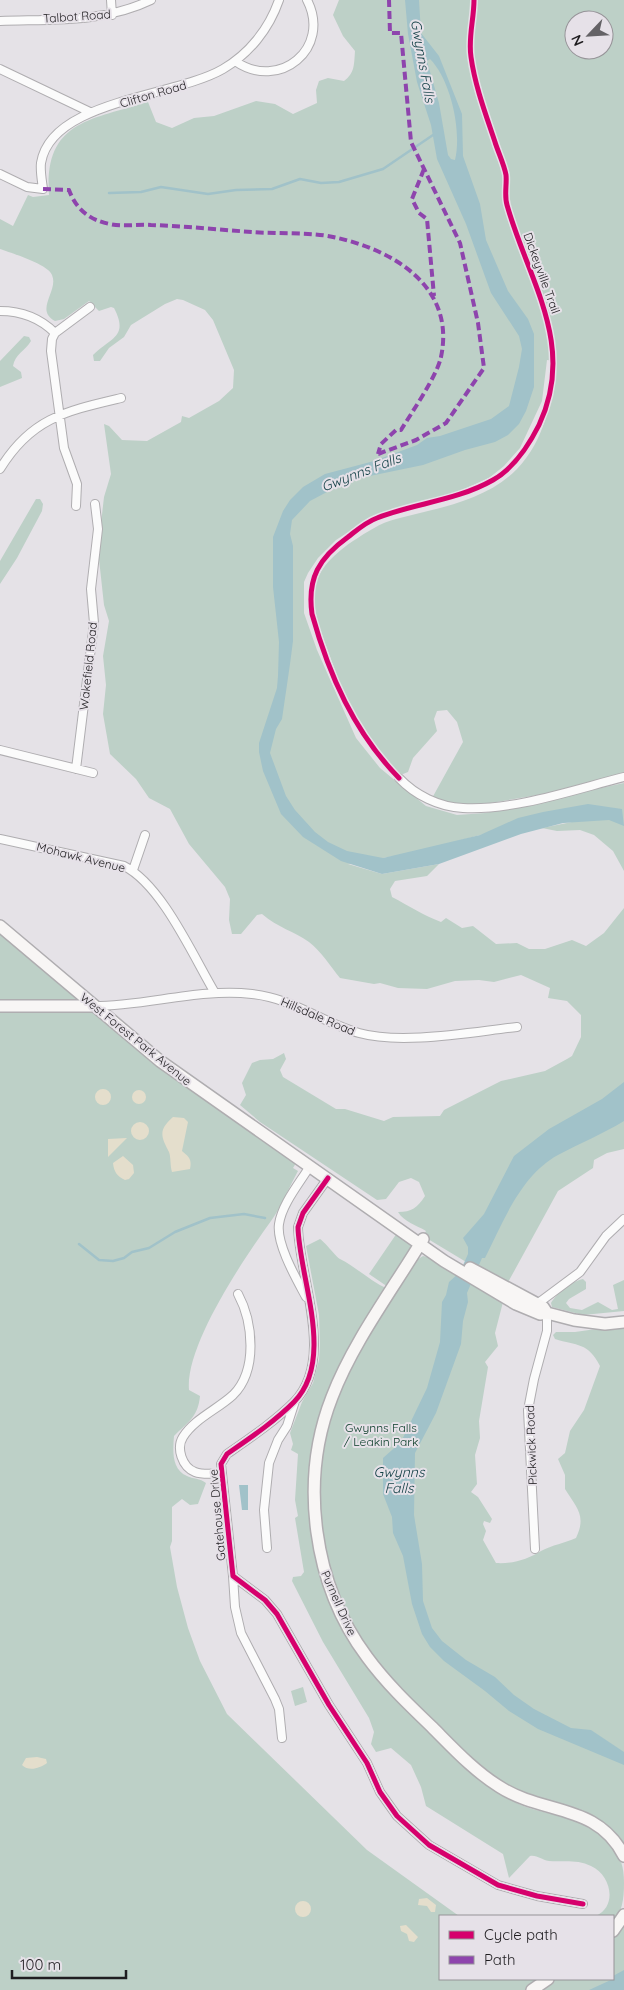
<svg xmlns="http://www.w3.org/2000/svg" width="624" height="1990" font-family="Quicksand,sans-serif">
  <rect width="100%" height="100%" fill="#e5e2e7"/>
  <path fill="#bdd0c7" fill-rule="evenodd" d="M339,0H624V773L562,791L479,805L461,807L431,800L463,742L457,722L447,710L437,711L434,719L437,731L413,758L408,772L403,774C388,773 358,722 350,708C342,690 335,670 328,651C309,601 303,575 353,541C367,532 380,523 396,519C438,508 486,501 517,469C545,440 553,399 554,361L547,360L542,401L520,448L504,466L489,478L455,493L373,516L336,540L318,558L308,573L304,582V613L317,650L356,738L380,768L426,806L457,815L485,813L624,783V871L613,851L594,835L580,830L557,831L542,828L587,819L480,835L418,852L348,864L382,874L439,864L427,876L395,881L390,889L392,897C409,906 423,915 441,922L446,918L462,928L473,926L496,944L517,943L529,949H545L572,940L586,946L604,933L624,908V1149L607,1153L594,1160L593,1168L558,1191L506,1286L423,1236L426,1231C416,1225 404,1222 398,1212C412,1212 417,1208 425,1196L419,1182L411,1178L399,1182L386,1199L377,1200L260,1122L240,1105L246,1095L242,1083L252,1063L260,1060L273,1059L284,1053L286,1059L280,1070L283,1077L336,1109H345L384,1121L393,1117L440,1116L444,1110L501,1081L545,1071L567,1059L572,1056L581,1037V1015L567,1001L548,998L550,988L521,975L494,982L479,980L455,981L427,989L398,988L380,983L374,984L340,978C331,967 321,951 309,942C294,931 278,928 262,914L257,915L241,934H232L229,920L230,899L225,887L189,844L170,809L149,798L136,779L110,754L103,714L106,685L103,656L109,621L104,605L98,550L104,497L111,474L104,424L109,426L122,440L147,441L181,422L182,416L189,418L219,401L233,388L234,370L213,320L205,310L183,300L177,299L165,304L131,325L124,337L109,348L100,361H94L93,355C111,337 129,337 114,308L111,307L99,311L89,301L64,319L55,321C34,310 59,291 52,275C48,264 11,253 0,249V219L13,226L28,195L33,197L49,195C44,121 90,120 148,102L156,122L172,128L194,118L214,116L256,101L275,104L293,114L317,103L316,90L319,81L328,78L344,81C355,73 354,64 355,51L343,36L333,15ZM574,20H604V50H574Z
    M24,336L29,337L31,341C25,351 15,354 13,366L21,372L22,378L0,387V361Z
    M36,499H40L43,504L42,511L17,558L0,584V561Z
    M0,934L151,1062L296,1163L293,1168L298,1171C289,1187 282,1206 271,1221C245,1257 185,1345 189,1390L200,1396C198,1417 188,1422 174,1436C173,1450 171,1469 187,1476C193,1479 200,1478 206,1483L198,1504L190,1505L182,1499L172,1507V1541L170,1547L177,1587L188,1628L200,1661L227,1714L367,1850L459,1916H440V1979H542L527,1990H0Z
    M397,1233L409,1242L411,1247L388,1287L369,1274Z
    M320,1239C326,1243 336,1257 340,1259C356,1267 370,1281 388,1289L330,1393L313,1523L348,1635L486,1784C500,1793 513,1803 529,1808C561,1818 588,1817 611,1845C621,1858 624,1866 624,1883C624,1900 622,1911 613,1926V1916H596C618,1906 611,1875 591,1866C578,1859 563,1862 549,1861C541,1860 538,1855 530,1856L509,1878L503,1854L426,1806L421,1787L411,1765L391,1748L376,1752L371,1744L374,1732L369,1718L323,1642L292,1581L293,1577L301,1576L304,1572L295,1518L298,1516L295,1500L298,1454L291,1450L293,1444L290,1433L302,1402L313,1383L319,1360L320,1345L319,1315L306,1246Z
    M423,1256L431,1258L503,1302L495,1333L498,1346L485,1362L488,1367L479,1421L480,1438L475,1455L477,1484L471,1492L478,1497L492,1519L490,1523L484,1521L483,1524L486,1531L483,1540L496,1563C514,1564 528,1559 541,1551C552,1545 565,1543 576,1538C587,1515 576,1507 565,1489V1475L558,1459L565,1453L570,1431L584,1410L600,1366C588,1342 577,1346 555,1339L553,1335L556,1332H575L624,1325V1850L614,1835L533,1800L490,1777L374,1663L339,1604L322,1548L318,1466L326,1421L352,1360L415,1261Z
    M583,1279L586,1282V1289L569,1299L566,1303L570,1308L582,1310L598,1302L612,1310L618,1309L613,1285L624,1280V1311L583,1315L552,1307L551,1303C556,1294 572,1281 583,1279Z
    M303,1687L307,1702L295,1706L291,1691Z
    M624,1921V1974L594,1990H538L552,1979H613V1935Z"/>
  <path fill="#e4decc" d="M95 1097a8 8 0 1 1 16 0a8 8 0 1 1-16 0Z
    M132 1097a7 7 0 1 1 14 0a7 7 0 1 1-14 0Z
    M173,1117L184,1118L188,1122L182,1151C189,1157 192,1159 190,1169L172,1172C170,1166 171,1157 169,1152C161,1137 158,1130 173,1117Z
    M131 1131a9 9 0 1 1 18 0a9 9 0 1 1-18 0Z
    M127,1138L108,1157V1139Z
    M123,1156L133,1165L134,1173L129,1179L125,1180C117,1176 114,1172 113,1163Z
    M37,1757L46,1759L47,1763C40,1768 29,1772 22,1765L26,1758Z
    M427,1898L436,1905L435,1912H431L427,1906L418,1905L419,1899Z
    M295 1909a8 8 0 1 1 16 0a8 8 0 1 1-16 0Z
    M406,1925L418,1937L414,1942L409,1941L407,1934L401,1931L400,1926Z"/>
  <path fill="#a1c2c9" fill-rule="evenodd" d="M405,0H419L421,33L439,56L462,114L463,156L480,204L486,240L508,291L528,319L534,334V387L526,411L519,424L508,435L495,442L465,450L423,465L360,478L342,484L310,501L292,520L290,534L293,546V641L290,664L282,719L276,729L270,753L286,796L295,810L315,832L328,842L347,851L383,858L480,835L518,818L543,812L588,804L622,809L624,826L609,820L563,823L521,834L439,864L382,874L341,861L303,837L281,814L263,771L259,752V743L277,688L278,676L279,642L273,587V537L283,511L290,500L303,487L325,474L374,461L417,445L427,438L440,436L491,419L509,406L519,367L522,349L519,336L491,293L466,224L437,159L431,125L417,82L408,34ZM430,59C451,80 462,132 455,160L451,159L448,155L439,103L427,61Z
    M624,1082V1121C603,1134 580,1143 558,1155C521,1175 503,1222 485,1258H482L467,1293L468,1302L463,1321L461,1344L436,1413L415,1453L414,1515L422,1564L423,1601L432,1628L442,1641L466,1660L495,1677L514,1695L534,1709L571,1728L591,1730L624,1752V1765L538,1729L509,1711L485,1691L444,1661L430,1647L422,1634L412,1604L403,1556L393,1533L392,1517L383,1494V1458L401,1442L427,1388L440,1342L442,1302L446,1295L449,1282L460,1272L468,1254V1247L463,1238L484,1214L514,1156L549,1129L602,1099Z
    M239,1485H248V1510H242Z
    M624,1970V1990H589L613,1979V1976Z"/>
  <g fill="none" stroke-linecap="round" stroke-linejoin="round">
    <path stroke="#a1c2c9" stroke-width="2.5" d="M109,193L141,192L161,187L208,194L236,190L272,189L300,179L321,183L339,182L383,169L433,135
      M79,1244L99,1260L113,1261L124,1258L132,1252L149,1248L175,1232L210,1218L244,1214L265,1218"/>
    <defs>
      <path id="street" d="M111,0L112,15
        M0,21C51,19 104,23 151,0
        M235,61C279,92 332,48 307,0
        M0,69L90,112
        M0,174L27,187L43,189C42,181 40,171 41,163C51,100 175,97 223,69C249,54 269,29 279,0
        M0,311C21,311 40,318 55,333L52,339L51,351L64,448L77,484L76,506
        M55,333L90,307
        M0,469C31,418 66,411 121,398
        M0,750L93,773
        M76,769L94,623L91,589L98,529L95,504
        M399,778C415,795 439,807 463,808C513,811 576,789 624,777
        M0,839L124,866C162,885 193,956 215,993
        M133,870L145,835
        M94,1006C147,1006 199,988 252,994C292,998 321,1022 359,1033C402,1045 471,1032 517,1027
        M328,1178L303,1213L298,1227C299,1278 336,1359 294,1402C274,1422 250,1438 227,1454L221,1464L233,1576L265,1600L277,1614L329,1705L367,1763L380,1792L397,1816L429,1845L498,1885L537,1896L583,1904
        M306,1297C297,1280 276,1244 279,1224C282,1204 299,1184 310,1166
        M537,1304L580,1272L606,1236L624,1219
        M222,1473C213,1474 203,1475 195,1472C182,1467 176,1448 183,1437C194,1419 218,1409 233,1395C258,1370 253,1322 238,1294
        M267,1548L264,1510L269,1463L278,1440L287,1426L295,1401
        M535,1549L528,1410L534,1379L547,1331V1313
        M233,1576L235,1607L241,1633L275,1699L279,1709L282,1738"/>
      <path id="secondary" d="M0,926L160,1061L444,1261L516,1304L540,1314L547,1313L574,1320L605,1324L624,1322
        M0,1006H94
        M423,1239C393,1289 353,1342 332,1397C299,1481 313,1585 367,1657C386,1683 409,1705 432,1727C453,1748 474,1771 500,1787C544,1815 597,1803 624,1856
        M470,1268L543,1307L547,1313
        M613,1931L624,1915
        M532,1990L548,1979"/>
    </defs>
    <use href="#street" stroke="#afadb0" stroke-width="10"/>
    <use href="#secondary" stroke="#afadb0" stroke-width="14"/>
    <use href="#street" stroke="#fbfbfb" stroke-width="8"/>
    <use href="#secondary" stroke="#f8f6f5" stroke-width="11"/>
    <path stroke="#8e44ad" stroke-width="4" stroke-dasharray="8 4" stroke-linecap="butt" d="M424,169L412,199L419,213L427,219L434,296
      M43,189L69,190C76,209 89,220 110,224C123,227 138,224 151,225C185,226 220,230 253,232C277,234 311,232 333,237C392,249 456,286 441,357C437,376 412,412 401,430H396L381,444L378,454
      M378,454L416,440L446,423L484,368L478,323L460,243L411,142L401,33H390L389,0"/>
    <defs>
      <path id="cycleway" d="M399,778C354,732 329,675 312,614C307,578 319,558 348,537C357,530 366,522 377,518C415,503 456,501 493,480C514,468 528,447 539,425C577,345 528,280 507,205C504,195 507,185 506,175C504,164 498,152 495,142C486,115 475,86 471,57C468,38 474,19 474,0
        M328,1178L303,1213L298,1227C299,1278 336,1359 294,1402C274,1422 250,1438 227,1454L221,1464L233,1576L265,1600L277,1614L329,1705L367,1763L380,1792L397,1816L429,1845L498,1885L537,1896L583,1904"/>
    </defs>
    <use href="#cycleway" stroke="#e6e1e8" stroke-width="8"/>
    <use href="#cycleway" stroke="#d6006c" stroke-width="5"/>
  </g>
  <g text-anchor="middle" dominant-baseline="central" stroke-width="4" stroke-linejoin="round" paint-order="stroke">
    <g font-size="12" fill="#1f1d20" stroke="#e6e1e8">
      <text transform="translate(77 16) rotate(-4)">Talbot Road</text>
      <text transform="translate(153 94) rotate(-16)">Clifton Road</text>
      <text transform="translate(542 273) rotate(70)">Dickeyville Trail</text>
      <text transform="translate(88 666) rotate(-84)">Wakefield Road</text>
      <text transform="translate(81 857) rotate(14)">Mohawk Avenue</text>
      <text transform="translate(318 1016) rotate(23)">Hillsdale Road</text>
      <text transform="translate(136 1039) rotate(39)">West Forest Park Avenue</text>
      <text transform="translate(531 1445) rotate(-92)">Pickwick Road</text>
      <text transform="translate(217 1515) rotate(-95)">Gatehouse Drive</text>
      <text transform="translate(339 1603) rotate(66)">Purnell Drive</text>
    </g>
    <g font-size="12" fill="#043823" stroke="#e6e1e8">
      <text x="381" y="1427">Gwynns Falls<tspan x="381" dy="14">/ Leakin Park</tspan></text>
    </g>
    <g font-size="14" font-style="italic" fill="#103e44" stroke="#e6e1e8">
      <text transform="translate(423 61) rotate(80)">Gwynns Falls</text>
      <text transform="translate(361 472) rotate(-21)">Gwynns Falls</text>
      <text x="399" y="1472">Gwynns<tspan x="399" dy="16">Falls</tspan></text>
    </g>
  </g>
  <rect x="439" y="1915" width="175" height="65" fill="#e6e1e8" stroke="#969398"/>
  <rect x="449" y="1931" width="25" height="8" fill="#d6006c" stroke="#969398"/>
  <text x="484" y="1940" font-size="15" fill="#1f1d20">Cycle path</text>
  <rect x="449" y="1956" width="25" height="8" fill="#8e44ad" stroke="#969398"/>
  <text x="484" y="1965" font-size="15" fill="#1f1d20">Path</text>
  <g transform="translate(589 35) rotate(245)"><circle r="24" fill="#e6e1e8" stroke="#969398"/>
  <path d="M0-4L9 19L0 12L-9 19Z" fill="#646266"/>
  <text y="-8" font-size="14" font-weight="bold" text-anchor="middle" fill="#1f1d20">N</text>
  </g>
  <path d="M12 1970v8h114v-8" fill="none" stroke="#1f1d20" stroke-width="2.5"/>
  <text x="20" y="1970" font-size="15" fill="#1f1d20" stroke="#e6e1e8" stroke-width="4" paint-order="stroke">100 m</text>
</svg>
